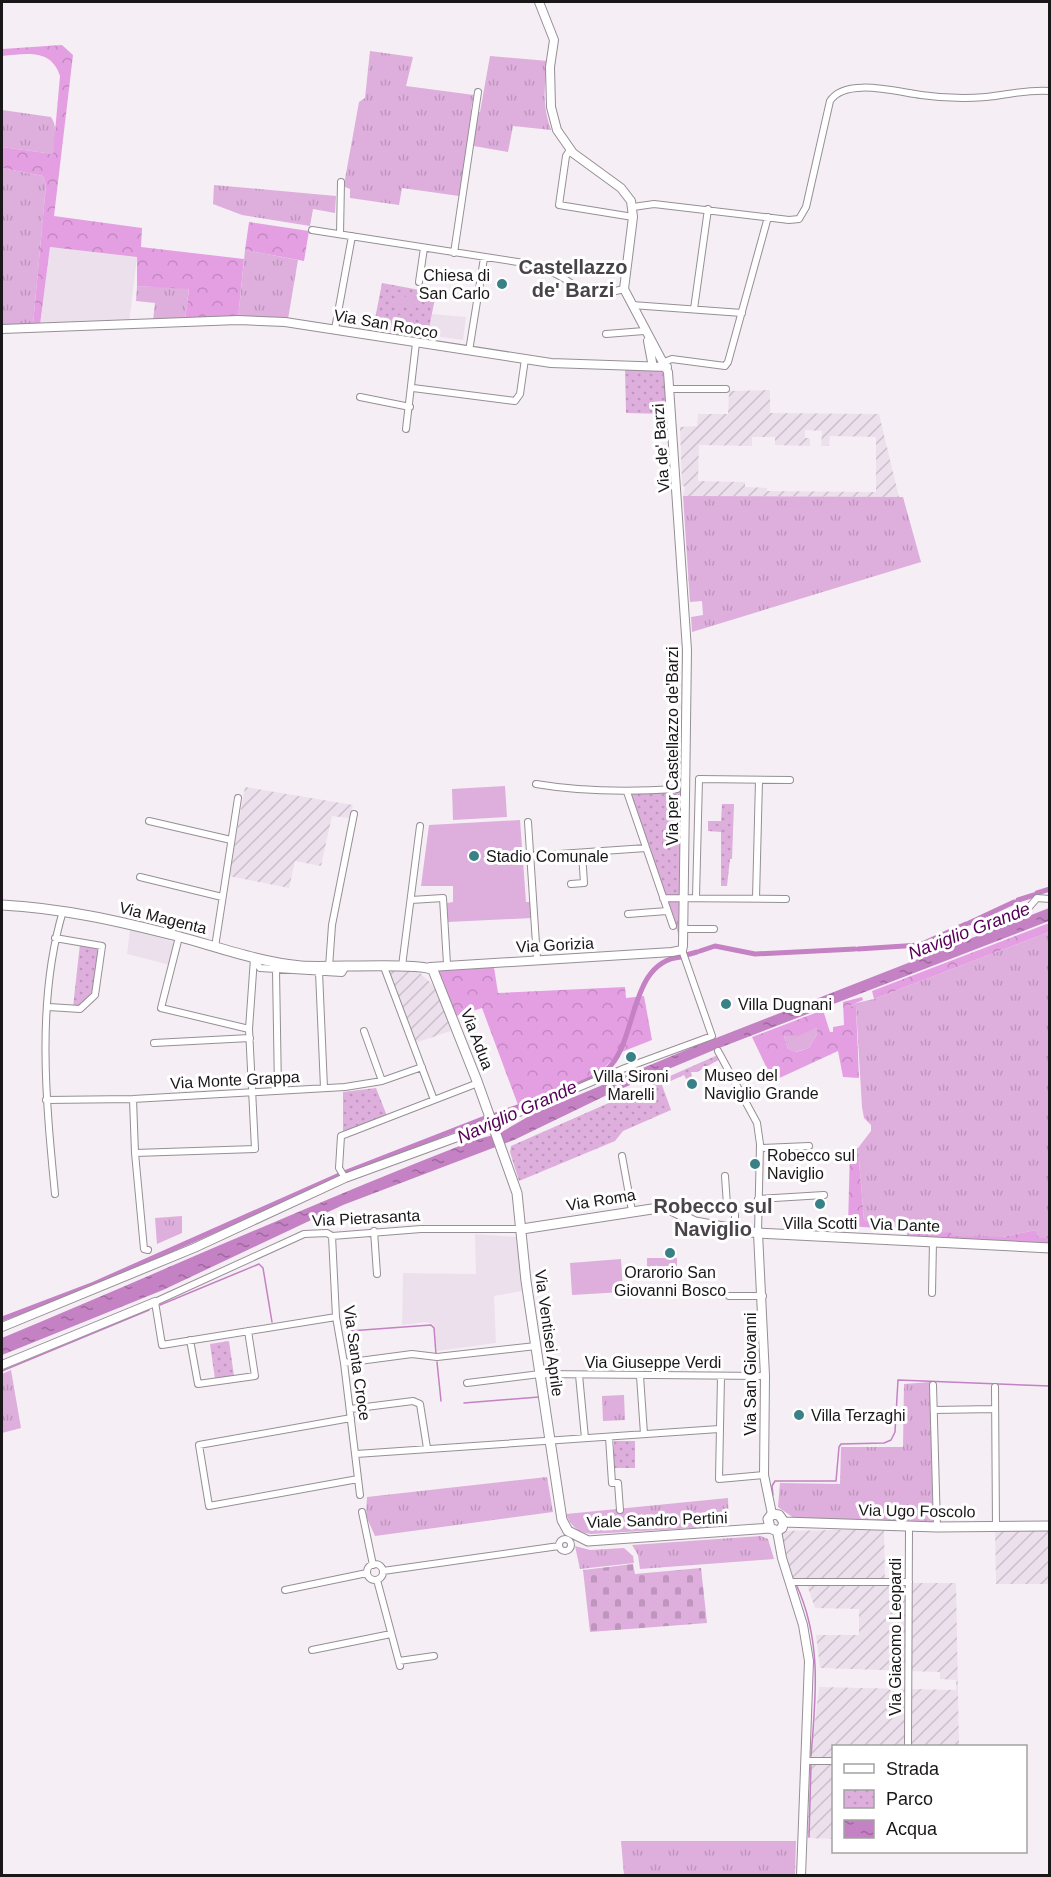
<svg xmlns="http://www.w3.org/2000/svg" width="1051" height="1877" font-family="Helvetica,sans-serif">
  <defs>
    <pattern id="industrial-furrows" width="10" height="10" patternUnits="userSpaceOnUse" patternTransform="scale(1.5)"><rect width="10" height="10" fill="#ede0ed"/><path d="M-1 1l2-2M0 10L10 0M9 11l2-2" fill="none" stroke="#cbbfcb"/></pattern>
    <pattern id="grass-tufts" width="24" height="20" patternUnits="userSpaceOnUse" patternTransform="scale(1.5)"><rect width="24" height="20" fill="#deaedc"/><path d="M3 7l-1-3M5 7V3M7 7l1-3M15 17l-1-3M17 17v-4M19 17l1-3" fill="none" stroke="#be95bc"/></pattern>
    <pattern id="forest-crowns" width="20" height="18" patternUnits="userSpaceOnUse" patternTransform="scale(1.5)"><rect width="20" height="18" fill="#e49fe3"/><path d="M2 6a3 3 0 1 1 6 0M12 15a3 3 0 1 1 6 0" fill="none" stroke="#c388c2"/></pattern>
    <pattern id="cemetery-stones" width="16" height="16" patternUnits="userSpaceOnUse" patternTransform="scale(1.5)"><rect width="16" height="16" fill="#deaedc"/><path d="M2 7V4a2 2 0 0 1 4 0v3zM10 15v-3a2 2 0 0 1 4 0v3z" fill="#be95bc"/></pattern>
    <pattern id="park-dots" width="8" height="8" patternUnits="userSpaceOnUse" patternTransform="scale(1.5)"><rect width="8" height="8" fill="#deaedc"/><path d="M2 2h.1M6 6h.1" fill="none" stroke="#be95bc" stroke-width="1.8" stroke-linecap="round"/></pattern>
    <pattern id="water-ripples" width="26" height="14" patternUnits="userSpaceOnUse" patternTransform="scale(1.5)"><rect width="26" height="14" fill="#c481c3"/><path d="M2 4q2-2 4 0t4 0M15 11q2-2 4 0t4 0" fill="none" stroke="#9e699e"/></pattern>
  </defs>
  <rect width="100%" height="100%" fill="#f6eef5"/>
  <path fill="#ede0ed" d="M50,247L137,257L129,324L40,325Z
    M432,314L466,317L463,340L434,336L435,331L429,330Z
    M130,929L178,943L174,966L127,954Z
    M475,1234L517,1237L522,1291L494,1296L496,1343L437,1351L433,1324L426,1322L402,1325L403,1273L476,1274Z"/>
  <path fill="url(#industrial-furrows)" fill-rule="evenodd" d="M770,390V413L879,414L899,497L683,496L685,487L682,485L680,427L697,426L698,414H728L729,391ZM805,430L822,431L821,446H829L830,436L876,437V492L767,491V488L745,487V482L698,481L699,445L752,446V437H775V445L810,446V438H805Z
    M245,787L353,805L349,818L332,816L321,866L295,861L289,888L229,876Z
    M410,970L420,973L435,987L451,1031L412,1044L385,971Z
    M884,1529L885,1583H956L959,1746H834L833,1839L807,1838L811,1754L819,1687L956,1690V1680L940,1679V1672L820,1668L816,1635H859V1609L815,1608L805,1579H793L780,1536L781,1531Z
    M995,1531H1049V1584H996Z"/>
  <path fill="url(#grass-tufts)" d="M370,51L413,57L406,86L474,95L471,109L480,112L490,56L548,61C544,87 542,105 551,130L513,126L508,152L468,145L459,196L402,188L399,205L350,198V189L345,187V179L359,102L365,98Z
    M2,110L51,117C58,127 55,142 53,154L2,147Z
    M2,168L43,176L46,185L33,324L2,325Z
    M214,185L336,196L335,213L313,209L310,226L242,215L213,204Z
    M245,250L298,260L288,319H238Z
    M137,286L189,288L185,320L153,321L155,303L136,301Z
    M683,496L903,497L921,562L692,632L691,617L703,615L702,601L690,602Z
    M682,898L680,938L665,899Z
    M1049,932V1238H1039L1036,1230L1002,1237L906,1238L910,1224L864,1220L858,1148L871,1131V1125L864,1118L862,1107L856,1007H846L847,1005L874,999Z
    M817,1028V1034L809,1048L795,1052L788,1049L784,1036H794Z
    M182,1216V1233L157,1244L155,1218Z
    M11,1370L21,1428L2,1433V1374Z
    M930,1382L933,1523L794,1518L778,1507L780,1483L840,1484L841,1447H903L904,1384Z
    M624,1395L625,1420L603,1421L602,1396Z
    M547,1477L553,1512L375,1536L366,1516L367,1497Z
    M728,1498L729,1526L591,1534C578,1532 571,1527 566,1514Z
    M761,1536L768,1539L774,1559L640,1569L638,1555L632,1545Z
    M575,1546L590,1550L624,1548L633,1556L634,1563L580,1569Z
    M621,1841H796L795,1875H624Z"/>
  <path fill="url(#forest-crowns)" fill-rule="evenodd" d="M62,45L73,55L54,216L142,228L141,247L244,259L238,319L185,320L189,289L137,286V257L50,247L40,325L33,324L46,185L43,176L2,168V147L53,154L60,76C51,48 26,54 2,56V49Z
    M249,222L309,231L304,261L245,250Z
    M1049,923V932L874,999L872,991Z
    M494,967L498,993L625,987L626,998L644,996L652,1040L619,1053L596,1076L518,1105L482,1008L456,1016L436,968Z
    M862,997L863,1000L846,1007L856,1006L859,1078L843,1077L838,1051L773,1081L752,1037L823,1010L830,1032H833V1027L844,1025L843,1002ZM817,1028V1034L809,1048L796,1052L788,1049L784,1036H798Z
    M850,1148H858L864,1220L910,1224L907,1230L848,1226Z
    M1036,1230L1039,1238H1049L1050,1244L912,1237L915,1234L950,1232L953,1236L1002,1237Z"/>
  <path fill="url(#cemetery-stones)" d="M633,1564L635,1574L701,1568L707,1623L590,1632L583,1570Z"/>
  <path fill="url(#park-dots)" d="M382,283L436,293L427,339L373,329Z
    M625,368L660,369L663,372L668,414L626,413Z
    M684,791L682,895L664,896L629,793Z
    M722,804H734L732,859H730L727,886H721V832L708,831V821H721Z
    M80,944L100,947C97,969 99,1002 73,1007Z
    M720,1054L722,1058L697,1072H691L692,1076L686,1079L684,1075L662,1085L671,1110L623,1131L615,1141L519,1181L510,1152L511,1146Z
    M376,1088L387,1116L343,1134V1092Z
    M229,1341L234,1376L215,1379L210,1344Z
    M614,1441H635V1468H614Z"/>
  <path fill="#deaedc" d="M397,295L414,298L413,307L395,304Z
    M389 324a9 9 0 1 1 18 0a9 9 0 1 1-18 0Z
    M505,786L507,817L453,820L452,789Z
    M520,820L526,902H531L532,918L448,922L447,903L453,902V886H421L429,825Z
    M647,1258H677V1273H647Z
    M621,1259L623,1292L572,1295L570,1263Z"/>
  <path fill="url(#water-ripples)" d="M1049,908V921L714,1050L611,1093L514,1140L343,1205L163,1290L2,1355V1338C158,1273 313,1203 472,1141L500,1133L531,1115L693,1047Z"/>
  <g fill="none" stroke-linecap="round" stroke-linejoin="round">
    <path stroke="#c481c3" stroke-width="1.5" d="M160,1305L259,1264L263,1268L272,1322
      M349,1331L431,1325L434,1328L436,1354
      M437,1362L441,1401
      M2,1371L149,1310
      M547,1395L549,1404
      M464,1403L539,1397
      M773,1495L772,1486L775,1481H836L839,1447L841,1444L884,1443L891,1440L895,1432L898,1380L1050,1386
      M796,1584C822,1640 816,1696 811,1756
      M809,1837L811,1765"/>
    <path stroke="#c481c3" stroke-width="5" d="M1037,893L1050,889
      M1018,900L1034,895
      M969,923L1014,902
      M858,949L920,945L966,924
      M700,951L715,946L755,954L855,949
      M686,955L697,952
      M572,1087C585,1081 604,1075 612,1064C637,1034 631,961 681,957
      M495,1115L558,1093
      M2,1319L94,1284L344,1173L485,1118"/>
    <defs>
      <path id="minor" d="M570,150L566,156L559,205L633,217
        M633,207L654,204L789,220L799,219L806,207L830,101C845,77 897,92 921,95C942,98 964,99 986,97C1008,95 1027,89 1050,91
        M312,230L524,263L539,268
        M340,234L341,182
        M454,253L478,92
        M546,270C584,283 573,302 624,289
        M419,282L424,248
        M632,305L742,313
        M694,309L708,209
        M335,329L352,236
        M606,334L644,331
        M469,351L484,258
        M664,362L672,359L725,366L728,362L768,217
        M413,388L515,401L520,394L525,359
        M670,389H726
        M360,397L410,407
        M406,429L416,343
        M536,784C583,792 629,792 677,789
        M627,792L673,926
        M149,821L231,840
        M528,822L537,959
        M530,856L646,848
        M140,877L222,897
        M571,884L584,883L582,853
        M696,897L699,779L790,780
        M663,898L786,899
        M756,898L759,780
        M411,900L443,898L447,964
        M1024,913L1037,898L1050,899
        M628,914L667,911
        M684,929H714
        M179,937L161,1008L249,1029L254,958
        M215,947L238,798
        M254,959L260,968L342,973L345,968
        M402,966L420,826
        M329,967L332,925L354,814
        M384,967L434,1100
        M276,970L278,1090
        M319,972L324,1088
        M49,1007L80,1009L95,995L102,946L55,938
        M364,1031L382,1081
        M154,1043L250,1038
        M718,1051L757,1123L760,1144L758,1233
        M133,1099L135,1153L144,1249L148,1250
        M46,1100L133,1099L345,1087L382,1081L422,1067
        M493,1124L625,1068L712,1036L682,950
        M760,1148L809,1146
        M135,1153L255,1149L249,1029
        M622,1156L632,1211
        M725,1176L727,1205
        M345,1178L339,1168L341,1136L478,1083
        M55,1194C46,1102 36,1001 63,911
        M758,1199L824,1195
        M678,1213L682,1206L735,1205V1228
        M374,1231L377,1274
        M332,1236L336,1317L344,1363L360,1495
        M932,1293L933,1241
        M729,1296H763
        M336,1317L162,1345L155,1302L304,1234L327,1233L332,1236L421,1229H522
        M190,1340L198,1384L255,1376L248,1331
        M344,1363L412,1354L437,1357L536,1346
        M579,1375L585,1438
        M640,1376L644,1434
        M721,1376L719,1479L764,1475
        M467,1383L540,1374L765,1376
        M933,1385L937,1527
        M995,1387L996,1527
        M350,1409L413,1401L420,1404L427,1448
        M934,1410L995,1409
        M351,1418L199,1445L209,1506L358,1479
        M609,1437L612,1483H618L620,1510
        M356,1454L719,1429
        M362,1512L373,1565
        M559 1545a6 6 0 1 1 12 0a6 6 0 1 1-12 0Z
        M367 1572a8 8 0 1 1 16 0a8 8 0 1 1-16 0Z
        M383,1571L559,1546
        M377,1580L400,1666
        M790,1582H909
        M285,1590L367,1573
        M312,1650L391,1634
        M399,1661L434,1656
        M908,1746L909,1527
        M805,1761H834"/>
      <path id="tertiary" d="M2,329L238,320L285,322L551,363L667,367
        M648,341L652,362
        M430,967L672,952L682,950L683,946L687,650L668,372L624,289L633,217L631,201L621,188L573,153L557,130L551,107L550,67L554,40L539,2
        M758,1233L765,1376L764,1475L772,1514
        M2,1327L194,1248L345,1178L493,1124
        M2,1365L155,1302
        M777,1531L782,1558L803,1625L809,1661L801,1876"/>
      <path id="primary" d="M2,905C61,908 119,921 177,936C218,947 259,962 301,966C325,968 421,962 433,970L477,1081L517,1193L526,1281L562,1520L568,1531L588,1541L770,1528L777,1531L782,1528L784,1522
        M522,1229L665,1207L695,1222L758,1233L1050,1248
        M784,1522L937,1527L1050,1526
        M770,1528L768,1519L772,1514L779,1515L784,1522"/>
    </defs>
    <use href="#minor" stroke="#968f95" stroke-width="8"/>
    <use href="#tertiary" stroke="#968f95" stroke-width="10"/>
    <use href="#primary" stroke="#968f95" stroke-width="11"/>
    <use href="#minor" stroke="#fff" stroke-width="6"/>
    <use href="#tertiary" stroke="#fff" stroke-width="8"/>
    <use href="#primary" stroke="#fff" stroke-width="9"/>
  </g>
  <g fill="#398186" stroke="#fff" stroke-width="2">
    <circle cx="502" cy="284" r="6"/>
    <circle cx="474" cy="856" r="6"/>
    <circle cx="726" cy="1004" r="6"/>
    <circle cx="631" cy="1057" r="6"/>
    <circle cx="692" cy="1084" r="6"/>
    <circle cx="755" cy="1164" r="6"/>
    <circle cx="820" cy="1204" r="6"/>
    <circle cx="670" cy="1253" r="6"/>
    <circle cx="799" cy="1415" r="6"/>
  </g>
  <g text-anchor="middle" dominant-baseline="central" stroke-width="6" stroke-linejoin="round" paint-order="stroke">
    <g font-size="16" fill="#1a1719" stroke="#fff" text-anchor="start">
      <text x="490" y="275" text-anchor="end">Chiesa di<tspan x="490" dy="18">San Carlo</tspan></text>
      <text x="486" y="856">Stadio Comunale</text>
      <text x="738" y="1004">Villa Dugnani</text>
      <text x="704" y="1075">Museo del<tspan x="704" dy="18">Naviglio Grande</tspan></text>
      <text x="631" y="1076" text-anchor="middle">Villa Sironi<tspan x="631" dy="18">Marelli</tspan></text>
      <text x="767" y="1155">Robecco sul<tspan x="767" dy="18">Naviglio</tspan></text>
      <text x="820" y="1223" text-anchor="middle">Villa Scotti</text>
      <text x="670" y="1272" text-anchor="middle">Orarorio San<tspan x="670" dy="18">Giovanni Bosco</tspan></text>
      <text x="811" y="1415">Villa Terzaghi</text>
    </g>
    <g font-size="16" fill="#1a1719" stroke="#fff">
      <text transform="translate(386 324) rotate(10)">Via San Rocco</text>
      <text transform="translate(661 448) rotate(-94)">Via de' Barzi</text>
      <text transform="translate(672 746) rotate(-90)">Via per Castellazzo de'Barzi</text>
      <text transform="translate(163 918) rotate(14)">Via Magenta</text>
      <text transform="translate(555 945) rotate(-3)">Via Gorizia</text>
      <text transform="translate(477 1039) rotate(69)">Via Adua</text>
      <text transform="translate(235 1080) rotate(-3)">Via Monte Grappa</text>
      <text transform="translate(601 1200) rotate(-9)">Via Roma</text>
      <text transform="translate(366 1218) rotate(-3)">Via Pietrasanta</text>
      <text transform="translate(905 1225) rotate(2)">Via Dante</text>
      <text transform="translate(549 1333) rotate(82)">Via Ventisei Aprile</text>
      <text x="653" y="1362">Via Giuseppe Verdi</text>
      <text transform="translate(357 1363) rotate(82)">Via Santa Croce</text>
      <text transform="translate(750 1374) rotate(-90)">Via San Giovanni</text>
      <text transform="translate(917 1511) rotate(1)">Via Ugo Foscolo</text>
      <text transform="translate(657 1520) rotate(-2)">Viale Sandro Pertini</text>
      <text transform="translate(895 1637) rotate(-90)">Via Giacomo Leopardi</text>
    </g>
    <g font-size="18" font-style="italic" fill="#560058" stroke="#fff">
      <text transform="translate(969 931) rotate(-21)">Naviglio Grande</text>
      <text transform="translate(517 1112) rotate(-24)">Naviglio Grande</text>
    </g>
    <g font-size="20" font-weight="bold" fill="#4a444a" stroke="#fff">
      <text x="573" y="267">Castellazzo<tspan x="573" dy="23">de' Barzi</tspan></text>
      <text x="713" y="1206">Robecco sul<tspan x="713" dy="23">Naviglio</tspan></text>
    </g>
  </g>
  <rect width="1051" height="1877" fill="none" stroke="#1a1719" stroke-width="6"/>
  <rect x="832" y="1745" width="195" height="108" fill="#ffffff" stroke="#a3a2a3" stroke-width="1.5"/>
  <rect x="844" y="1764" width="30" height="9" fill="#ffffff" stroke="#a3a2a3" stroke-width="1.5"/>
  <text x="886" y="1775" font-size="18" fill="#1a1719">Strada</text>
  <rect x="844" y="1790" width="30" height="18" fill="url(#park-dots)" stroke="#a3a2a3" stroke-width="1.5"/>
  <text x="886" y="1805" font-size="18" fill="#1a1719">Parco</text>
  <rect x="844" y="1820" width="30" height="18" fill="url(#water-ripples)" stroke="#a3a2a3" stroke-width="1.5"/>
  <text x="886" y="1835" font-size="18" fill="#1a1719">Acqua</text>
</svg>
